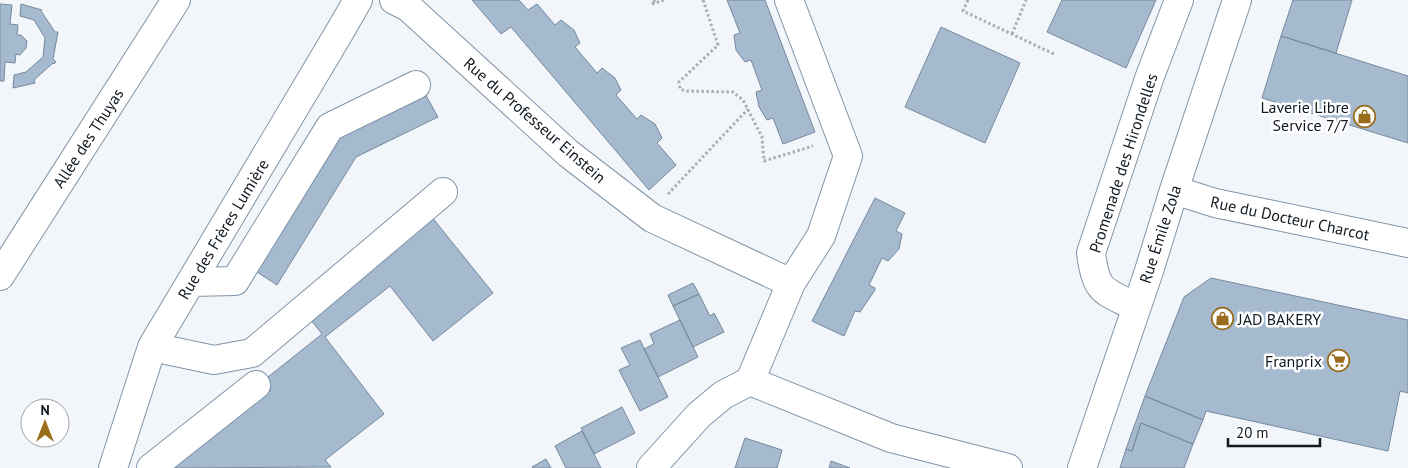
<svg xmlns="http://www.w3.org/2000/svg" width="1408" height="468" font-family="'PT Sans',sans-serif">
  <rect width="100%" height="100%" fill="#f2f6fa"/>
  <path fill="#a5bacf" stroke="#76899d" d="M472,0H519L528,10L537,4L555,25L561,20L574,30L580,43L575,47L597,73L602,68L615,78L621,90L616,95L637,119L641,115L655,124L662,138L657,143L676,165L649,190L511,27L501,34Z
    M727,0H765L815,132L783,144L773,118L767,120L759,107L756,92L762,90L751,60L745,62L736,50L734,35L740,33Z
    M1062,0H1156L1126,68L1047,32Z
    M1293,0H1352L1336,53L1281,36Z
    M0,4L12,5L10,24L18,25L17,35H21L27,41L26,48L20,55L16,54L15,63L5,62L4,81H0Z
    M21,4L42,10L41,11L55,32H58L53,59L56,62L54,64L53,63L34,80L35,83L13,88L14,75L26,72L43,57L45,38L34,20L20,16Z
    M941,27L1020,63L985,143L905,107Z
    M1281,36L1408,76V143L1262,98Z
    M424,92L438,117L356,157L277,285L254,270L338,136Z
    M875,198L905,213L896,231L902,234L899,249L888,261L882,258L869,285L875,288V290L860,312L855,311L844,336L812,321Z
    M431,216L493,293L433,341L390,286L325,337L384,414L325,460L331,467L173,468L271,390L263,381L322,334L307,315Z
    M1211,278L1408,320V393L1400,391L1388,451L1206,411L1203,420L1145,396L1184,297Z
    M693,283L699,294L673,306L668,295Z
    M699,294L710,316L714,313L724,332L693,347L673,306Z
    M680,320L698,357L658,377L644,349L654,344L650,334Z
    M640,340L668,397L640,411L619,370L630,365L621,348Z
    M1145,396L1203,420L1193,444L1141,423L1132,451L1126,449Z
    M622,407L635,433L594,454L581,428Z
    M1141,423L1193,444L1184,468H1120L1126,449L1132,451Z
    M582,431L594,454L601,468H566L555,446Z
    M745,438L782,450L777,468H735Z
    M546,459L551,468H533L532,467Z
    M831,461L850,468H829Z"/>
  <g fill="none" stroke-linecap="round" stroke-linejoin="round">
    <defs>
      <path id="minor" d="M394,0L408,7L569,154L652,218L791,283
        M1174,190L1215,203L1408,243
        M0,276L176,0
        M191,282L235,281L330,127L416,85
        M1136,307C1103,290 1096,293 1091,253L1150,76L1179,0
        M152,347L214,360L252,353L443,192
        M750,381L891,438L1008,468
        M113,468L152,347L339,33L358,0
        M151,468L256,385
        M651,468L699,415L723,395L750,381L791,283L821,236L848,156L789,0
        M1082,468L1149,271L1174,190L1237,0"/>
    </defs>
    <use href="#minor" stroke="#8195a9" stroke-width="30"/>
    <path stroke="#a9afb4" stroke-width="3" stroke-dasharray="2.5 2.5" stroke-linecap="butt" d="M655,0L652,4L664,0
      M703,0L718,45L679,82L680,89L686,91L733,92L743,100L762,137L764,161L813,146
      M968,0L963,11L1054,54
      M1012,34L1026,0
      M668,194L748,109"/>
    <use href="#minor" stroke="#fff" stroke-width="28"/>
  </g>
  <defs>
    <symbol id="shop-ring" viewBox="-11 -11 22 22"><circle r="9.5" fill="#fff" stroke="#996d1c" stroke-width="1.5"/><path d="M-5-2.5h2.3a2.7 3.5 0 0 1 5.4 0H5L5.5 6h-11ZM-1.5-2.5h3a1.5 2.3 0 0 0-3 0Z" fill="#996d1c"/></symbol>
    <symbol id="supermarket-ring" viewBox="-11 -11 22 22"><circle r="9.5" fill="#fff" stroke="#996d1c" stroke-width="1.5"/><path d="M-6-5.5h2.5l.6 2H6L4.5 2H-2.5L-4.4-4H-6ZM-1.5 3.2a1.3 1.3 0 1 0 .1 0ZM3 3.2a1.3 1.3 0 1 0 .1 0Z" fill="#996d1c"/></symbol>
  </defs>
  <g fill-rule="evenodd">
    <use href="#shop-ring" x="1352" y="104" width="25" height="25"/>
    <use href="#shop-ring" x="1210" y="306" width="25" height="25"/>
    <use href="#supermarket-ring" x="1326" y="348" width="25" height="25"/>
  </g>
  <g text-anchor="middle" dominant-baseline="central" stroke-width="5" stroke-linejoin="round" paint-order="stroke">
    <g font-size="16" fill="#111920" stroke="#fff" text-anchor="end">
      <text x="1349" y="107">Laverie Libre<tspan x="1349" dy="18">Service 7/7</tspan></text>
      <text x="1238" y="319" text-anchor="start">JAD BAKERY</text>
      <text x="1322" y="361">Franprix</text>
    </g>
    <g font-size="16" fill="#111920" stroke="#fff">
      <text transform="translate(535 120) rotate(41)">Rue du Professeur Einstein</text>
      <text transform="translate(88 138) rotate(-57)">Allée des Thuyas</text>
      <text transform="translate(1123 163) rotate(-72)">Promenade des Hirondelles</text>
      <text transform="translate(1290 218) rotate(12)">Rue du Docteur Charcot</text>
      <text transform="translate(223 229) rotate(-59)">Rue des Frères Lumière</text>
      <text transform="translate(1160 234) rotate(-72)">Rue Émile Zola</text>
    </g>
  </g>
  <g transform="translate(45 423)"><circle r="24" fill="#ffffff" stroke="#a0a3a6"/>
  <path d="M0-4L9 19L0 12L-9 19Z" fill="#996d1c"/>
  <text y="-8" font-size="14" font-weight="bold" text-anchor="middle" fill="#111920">N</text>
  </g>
  <path d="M1228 438v8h92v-8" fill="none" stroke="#111920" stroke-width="2.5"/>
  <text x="1236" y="438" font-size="15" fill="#111920" stroke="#ffffff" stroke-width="4" paint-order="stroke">20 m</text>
</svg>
